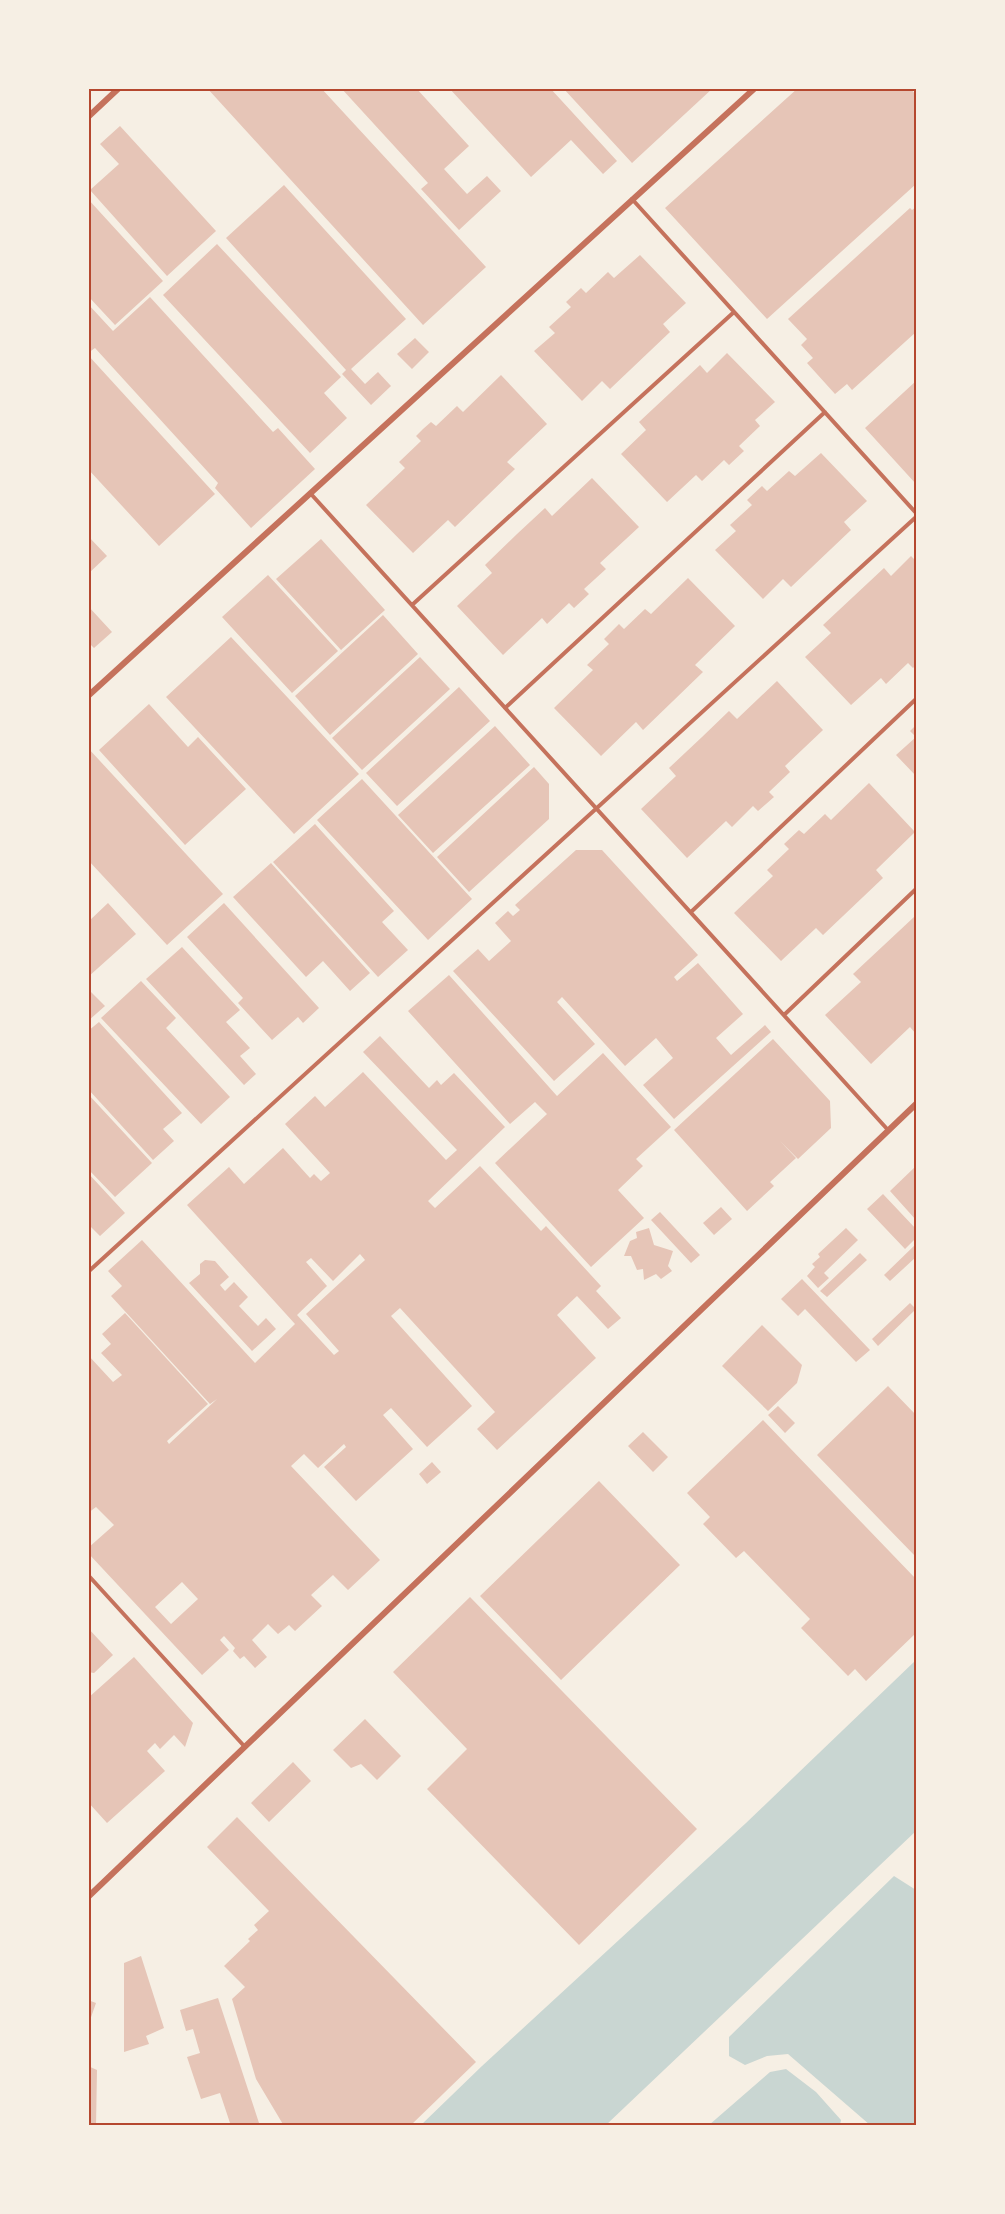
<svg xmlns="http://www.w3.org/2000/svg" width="1005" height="2214" font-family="Ubuntu,sans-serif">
  <rect width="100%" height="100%" fill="#f6efe4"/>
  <path fill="#c9d6d2" d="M916,1660V1831L606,2125H421L482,2066L746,1823Z
    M894,1876L916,1890V2125H870L788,2054L767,2056L745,2065L729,2056V2037Z
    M786,2069L816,2092L841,2120L840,2125H709L770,2072Z"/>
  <path fill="#e6c5b7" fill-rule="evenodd" d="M207,88H321L486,267L423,325Z
    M341,88H416L469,146L444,169L467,194L487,176L501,191L459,230L421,189L428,183Z
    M449,88H550L617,161L603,174L571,140L531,177Z
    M563,88H713L632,163Z
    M798,88H910L916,95V184L767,319L665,208Z
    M120,126L216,231L167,276L90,190L119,164L100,144Z
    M284,185L406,319L351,369L365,384L378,372L391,386L371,405L342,374L346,370L226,238Z
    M88,199L163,281L115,325L88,296Z
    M916,207V332L852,390L847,384L835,394L807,363L813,358L801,345L807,339L788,319L910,208L912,210Z
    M217,244L341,377L324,393L347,418L310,453L163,295Z
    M640,255L686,303L663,324L670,332L610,389L602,381L582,401L534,351L555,333L549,327L571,307L566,302L581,288L586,293L608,272L614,278Z
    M150,297L273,432L278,428L315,469L251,528L215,488L218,483L95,348L88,353V304L113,331Z
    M415,338L429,352L412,369L397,354Z
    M727,353L775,402L755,420L760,426L739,446L744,451L729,465L724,460L702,481L696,475L667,502L621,454L646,430L639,422L700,365L707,373Z
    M88,355L215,494L159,546L88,469Z
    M501,375L547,424L507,462L515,469L455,527L448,520L413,553L366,505L405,468L399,462L421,441L416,436L423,429L431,422L436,426L457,406L463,412Z
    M916,381V484L865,428Z
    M821,453L867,501L844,522L851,530L791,587L783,579L763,599L715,550L736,531L730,525L752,505L747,500L762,486L767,491L789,471L795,476Z
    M592,478L639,527L600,563L606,569L584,589L589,594L574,608L569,603L547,624L542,618L503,655L457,606L492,573L485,565L517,534L545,508L552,516Z
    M88,536L107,556L88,574Z
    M321,539L385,610L341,650L276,579Z
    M911,556L916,561V665L913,668L908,663L886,684L881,678L851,705L805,657L831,633L823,625L884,568L891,576Z
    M268,575L338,651L292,693L222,617Z
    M688,578L735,626L695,665L703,672L643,730L636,722L601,756L554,708L593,670L587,665L609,644L604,639L619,624L624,629L645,609L651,614Z
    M88,606L112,632L94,648L88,642Z
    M383,615L418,654L330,735L295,696Z
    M231,637L359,774L294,834L166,697Z
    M420,657L450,689L362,770L332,738Z
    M777,681L823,730L785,766L790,772L769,792L774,797L758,811L753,806L732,827L726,821L687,858L641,809L676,776L669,768L702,737L729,711L737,719Z
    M459,687L490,721L397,806L366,773Z
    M149,704L188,747L198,737L246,789L185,845L99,750Z
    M916,725V776L896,755L916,737L910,731Z
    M495,726L530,765L433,853L398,815Z
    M88,748L223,894L167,945L88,860Z
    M534,767L549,784V819L469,892L437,857Z
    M362,779L472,899L428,940L317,820Z
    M869,783L915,832L876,870L883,878L823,935L816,928L781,961L734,913L773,876L767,870L789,849L784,844L799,830L804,834L825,814L831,820Z
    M315,824L394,911L382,922L408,950L378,977L273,862Z
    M576,850H602L698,955L674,977L677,981L698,963L743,1014L716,1038L731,1055L765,1025L771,1032L674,1119L643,1085L673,1058L656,1038L625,1066L562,997L557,1002L595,1044L554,1081L453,971L478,949L489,961L511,941L495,923L508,911L513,916L520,910L515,905Z
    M271,863L370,973L350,991L323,961L306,977L233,897Z
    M108,903L136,934L88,977V922Z
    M224,903L319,1008L303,1023L298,1017L272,1040L238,1003L243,998L187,937Z
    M914,917L916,920V1034L910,1027L871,1064L825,1015L861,982L853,974Z
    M182,947L240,1010L226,1022L250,1048L240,1056L256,1074L244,1085L146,979Z
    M449,975L557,1096L603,1053L671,1127L636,1159L643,1166L618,1190L644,1218L591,1267L495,1163L547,1114L535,1102L510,1124L408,1011Z
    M141,981L176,1018L166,1028L230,1097L201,1124L101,1018Z
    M88,989L105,1006L88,1021Z
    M99,1022L182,1113L163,1129L174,1141L153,1160L88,1089V1031Z
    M380,1036L429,1088L437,1080L441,1085L454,1073L505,1127L428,1201L435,1208L480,1166L541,1231L546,1226L601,1286L596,1291L621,1318L608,1329L577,1296L557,1315L596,1358L497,1450L477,1429L495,1412L400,1308L391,1316L472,1406L427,1447L391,1408L383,1415L413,1449L356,1501L324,1467L346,1447L344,1444L318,1468L304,1454L291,1466L380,1560L348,1590L333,1575L311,1595L322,1606L295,1631L289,1625L278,1634L268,1624L252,1640L267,1657L255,1668L244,1656L240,1659L233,1651L235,1648L224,1636L220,1640L229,1650L202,1675L88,1553V1548L114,1525L96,1507L88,1513V1355L113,1382L122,1375L101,1353L111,1344L102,1334L125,1313L208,1404L167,1441L169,1444L217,1399L210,1404L111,1296L122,1286L108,1271L142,1240L255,1363L295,1324L187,1205L229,1167L244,1184L283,1148L310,1178L314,1174L321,1181L330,1173L285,1124L315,1096L325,1107L363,1072L446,1160L457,1150L363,1052ZM360,1254L365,1260L306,1314L339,1351L334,1355L297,1315L327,1286L306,1262L311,1258L333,1281ZM182,1582L198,1599L171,1624L155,1607Z
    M773,1039L830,1101L831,1128L798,1159L780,1141L796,1158L770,1182L774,1186L747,1211L674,1130Z
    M88,1094L152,1163L115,1197L88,1169Z
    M916,1166V1220L890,1191Z
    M88,1173L125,1213L100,1236L88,1224Z
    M883,1194L916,1229V1238L905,1249L867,1209Z
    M721,1207L732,1219L714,1235L703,1223Z
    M660,1212L700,1255L691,1263L651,1220Z
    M649,1228L654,1245L673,1251L668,1266L672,1271L661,1279L656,1274L644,1280L643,1269L637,1270L631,1256H624L630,1241L637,1238L636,1232Z
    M846,1228L858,1240L824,1273L829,1278L818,1288L807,1276L815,1267L812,1264L820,1257L818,1254Z
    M916,1244V1257L890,1281L884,1275Z
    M860,1253L867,1260L827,1297L820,1291Z
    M205,1260L215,1261L229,1277L220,1285L225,1291L234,1282L248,1297L239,1306L258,1326L266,1318L276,1329L252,1351L189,1283L200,1274V1264Z
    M802,1279L870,1350L856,1362L805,1309L798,1316L781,1299Z
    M910,1303L916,1309L878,1346L872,1339Z
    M762,1325L802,1365L797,1383L768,1411L722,1366Z
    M888,1386L916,1415V1557L817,1455Z
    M778,1406L795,1423L785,1433L768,1415Z
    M763,1420L916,1579V1633L866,1681L855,1669L848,1676L801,1628L810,1619L744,1551L736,1558L703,1524L710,1517L687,1493Z
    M643,1432L668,1457L653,1472L628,1446Z
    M432,1462L441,1472L427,1484L419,1474Z
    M599,1481L680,1565L561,1680L480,1596Z
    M470,1597L697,1829L579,1945L427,1789L467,1749L393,1672Z
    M88,1628L113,1655L94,1673L88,1672Z
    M134,1657L193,1723L185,1747L174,1735L160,1749L155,1743L147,1751L165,1771L107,1823L88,1802V1698Z
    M365,1719L401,1756L377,1780L361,1764L351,1768L333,1750Z
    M293,1762L311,1781L269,1822L251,1803Z
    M237,1817L476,2062L410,2126H284L256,2079L232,1999L245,1987L224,1966L250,1941L248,1939L258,1930L254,1925L269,1911L207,1847Z
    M141,1956L164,2028L146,2036L149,2044L124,2052V1963Z
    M218,1998L260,2126H231L220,2093L201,2099L187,2057L200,2053L193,2029L186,2031L180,2010Z
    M88,2000L96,2003L89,2023H88Z
    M88,2066L97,2070L96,2126H88Z"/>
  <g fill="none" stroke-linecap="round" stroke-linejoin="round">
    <path stroke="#c5725c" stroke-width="4" d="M632,199L916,513
      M311,494L888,1130
      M412,605L734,312
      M505,708L825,412
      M691,912L916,699
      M784,1015L916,889
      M88,1272L916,517
      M88,1575L245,1747"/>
    <path stroke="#c5725c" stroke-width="6" d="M88,117L119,88
      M88,696L755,88
      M88,1897L916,1104"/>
  </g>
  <rect width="1005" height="2214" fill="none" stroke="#f6efe4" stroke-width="180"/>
  <rect x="90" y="90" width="825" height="2034" fill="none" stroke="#b5482f" stroke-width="2"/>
</svg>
